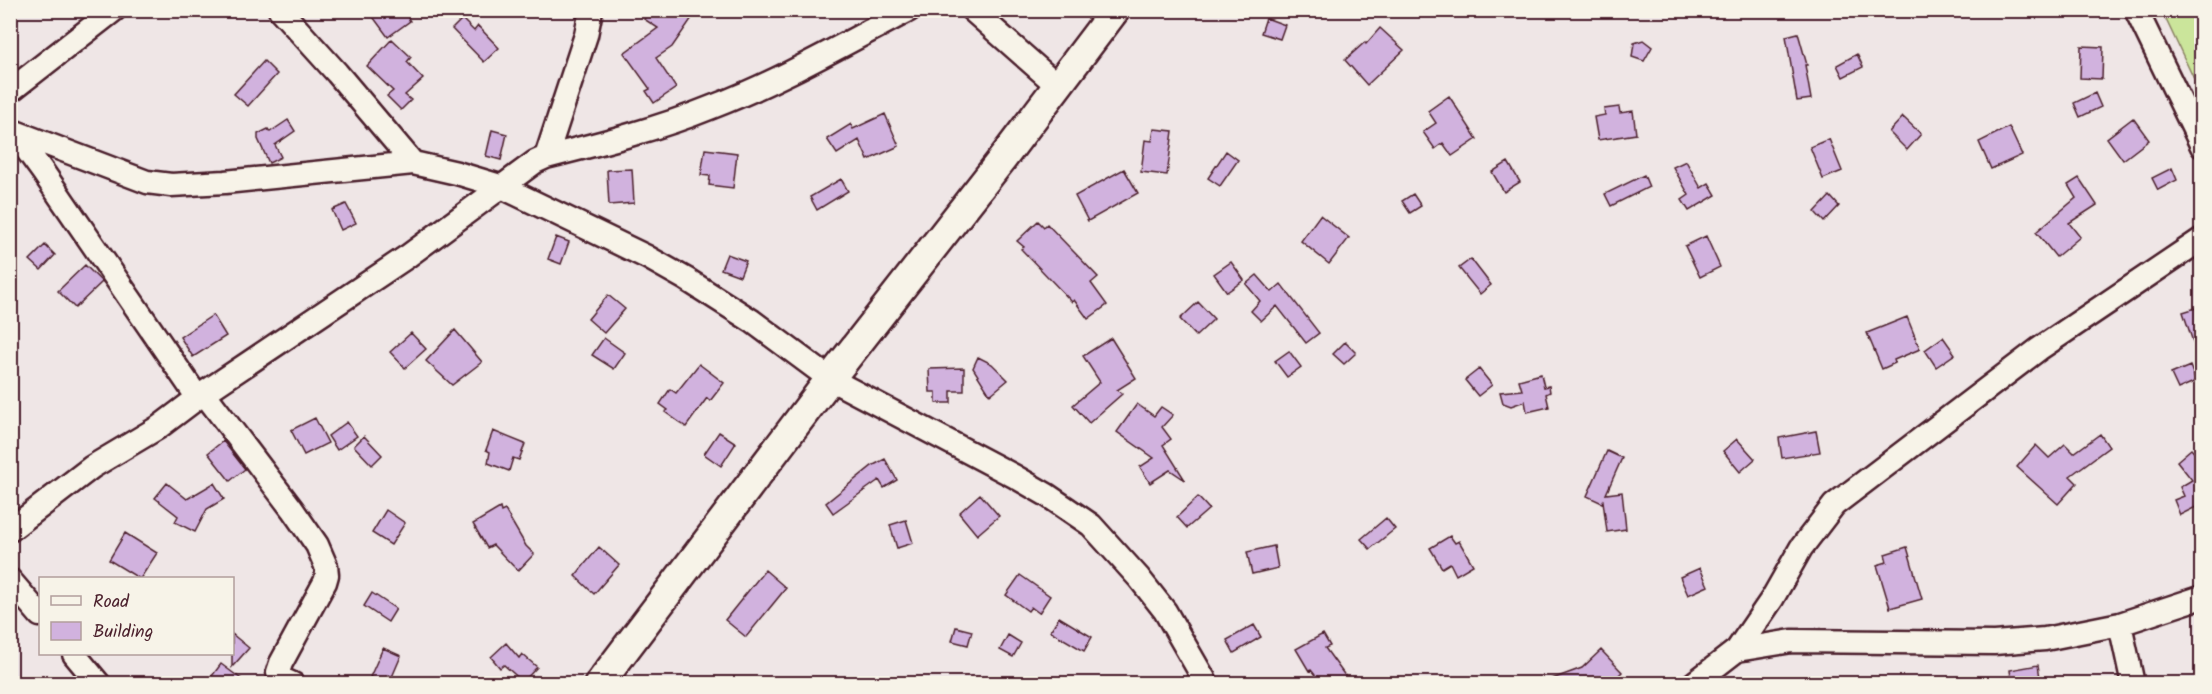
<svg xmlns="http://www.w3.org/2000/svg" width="2212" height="694" font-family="Kalam,sans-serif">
  <rect width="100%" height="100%" fill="#efe6e6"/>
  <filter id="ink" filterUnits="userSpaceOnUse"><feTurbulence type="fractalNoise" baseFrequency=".0167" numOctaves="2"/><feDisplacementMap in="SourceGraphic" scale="12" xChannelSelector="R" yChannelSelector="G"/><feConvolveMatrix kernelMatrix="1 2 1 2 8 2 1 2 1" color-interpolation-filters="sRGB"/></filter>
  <g filter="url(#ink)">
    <path fill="#cbe59b" stroke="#8a8263" stroke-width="1.5" d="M2162,11H2201V94Z"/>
    <path fill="#d1b2de" stroke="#4a1f2b" stroke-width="1.5" d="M368,10H403L410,21L388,37Z
      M650,10H681L692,18L672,47L656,58L676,88L654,103L646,91L650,89L624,53L658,28L644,19Z
      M1266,18L1285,25L1280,39L1261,33Z
      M462,19L474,31L478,26L499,48L484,62L452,29Z
      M1380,28L1404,50L1367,85L1345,60L1365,42L1366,44Z
      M1798,33L1807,65H1805L1811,99L1797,101L1786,36Z
      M392,39L411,57L407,62L423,79L405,95L411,100L401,110L387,96L393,91L367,66Z
      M1643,40L1652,47L1644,61L1632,57L1634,43Z
      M2081,46L2103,47L2102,79L2080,78Z
      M1857,54L1863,67L1843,77L1837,65Z
      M264,61L277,74L248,106L234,94Z
      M2095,93L2101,107L2080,117L2074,103Z
      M1449,96L1477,139L1452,156L1443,143L1435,149L1423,132L1436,123L1428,111Z
      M1619,107L1620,113L1633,111L1636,134L1598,140L1594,117L1605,115L1604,109Z
      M885,114L899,146L868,160L859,140L837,154L827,139L851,124L853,129Z
      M1903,117L1921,134L1907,150L1889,132Z
      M2133,118L2149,140L2123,160L2107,138Z
      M288,120L295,131L275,145L281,157L269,163L258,139V134L268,129L270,132Z
      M2009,127L2022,155L1991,169L1979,142Z
      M1154,129L1173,131L1167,175L1141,172L1145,140L1152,141Z
      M492,130L507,134L501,160L486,156Z
      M1829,139L1842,171L1823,179L1810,147Z
      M705,149L737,153L733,188L709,185L710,176L701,175Z
      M1226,151L1238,160L1220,186L1208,178Z
      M1686,161L1701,188L1709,183L1716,195L1689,211L1682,200L1689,195L1673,167Z
      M1508,162L1520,182L1504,192L1492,172Z
      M2172,168L2177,180L2158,190L2152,178Z
      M632,169L634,203L609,205L607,170Z
      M1124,169L1138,193L1088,221L1075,196Z
      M1644,175L1649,187L1611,206L1605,194Z
      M2079,178L2097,205L2069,223L2080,237L2056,257L2036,232L2076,198L2068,185Z
      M841,179L848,191L817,210L810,197Z
      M1413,194L1421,206L1410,213L1402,201Z
      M1830,196L1839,206L1824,222L1815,212Z
      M346,204L356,223L341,230L332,210Z
      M1320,215L1349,238L1329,264L1301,241Z
      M1038,221L1044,227L1047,224L1098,277L1091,283L1107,305L1088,319L1074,300L1072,302L1021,249L1024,247L1017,241Z
      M1706,236L1720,267L1700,277L1685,246Z
      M556,237L569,242L561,264L548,259Z
      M45,245L55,255L41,270L30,260Z
      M727,254L746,261L740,276L721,269Z
      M1471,259L1491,285L1480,294L1459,268Z
      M1231,262L1244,280L1227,292L1214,274Z
      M85,265L102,282L75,308L58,291Z
      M1257,275L1272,292L1281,284L1319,333L1306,343L1277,306L1261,321L1251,311L1260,301L1246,284Z
      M608,295L625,309L604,333L588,319Z
      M1198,302L1214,319L1196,336L1180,319Z
      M2202,306V359L2199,360L2183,312Z
      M213,315L226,336L193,357L180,337Z
      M1907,317L1920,349L1894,360L1895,363L1882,369L1867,333Z
      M455,330L482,362L452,385L426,361Z
      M411,333L426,349L405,368L390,352Z
      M1943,337L1955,354L1936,367L1925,350Z
      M604,338L625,353L614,369L592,355Z
      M1111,338L1136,378L1117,390L1122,394L1089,423L1073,405L1100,382L1083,356Z
      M1345,342L1356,353L1344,364L1333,354Z
      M1289,351L1301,367L1287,377L1275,361Z
      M978,357L992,364L1008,380L990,395L973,368Z
      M699,364L724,383L710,401L707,398L686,427L665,412L668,410L660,404L670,389L676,393Z
      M2190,366L2196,381L2178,389L2171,374Z
      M964,368V391H951V403H936V392H930L929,369Z
      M1479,369L1492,385L1478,396L1465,380Z
      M1541,374L1544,387L1549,386L1550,392L1546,394L1549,407L1527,412L1525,401L1511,406L1503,403L1500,392L1522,390L1519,380Z
      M1137,404L1154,416L1161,407L1173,415L1162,427L1171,439L1163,445L1185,480L1170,470L1150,483L1140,467L1154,458L1117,432Z
      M315,418L328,443L304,455L291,430Z
      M347,422L357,436L337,450L328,436Z
      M493,431L525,444L519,460L513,458L509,471L488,463L490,452L486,450Z
      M1816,431L1820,452L1782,458L1779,438Z
      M719,432L736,443L721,466L704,454Z
      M2100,434L2109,447L2070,476L2077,483L2058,504L2017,467L2036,445L2049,458L2065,444L2074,453Z
      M364,436L382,455L372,465L354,446Z
      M1737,439L1755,459L1740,472L1723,451Z
      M223,441L245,469L230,481L208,453Z
      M2191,449L2202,461V504L2180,515L2174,500L2184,496L2180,487L2192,480L2177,461Z
      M1607,451L1622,458L1606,494L1622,492L1626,529L1607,532L1603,501L1602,503L1587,496Z
      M885,459L897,480L884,488L879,480L833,513L826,503L872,466Z
      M167,483L187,499L214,483L224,499L207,509L195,532L175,522L178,516L155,498Z
      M980,494L999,516L977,535L959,513Z
      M1198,497L1209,509L1187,528L1177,517Z
      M500,508L501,512L505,510L526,546L534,554L518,571L493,545L487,548L473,524Z
      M386,510L405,523L391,545L372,533Z
      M1386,518L1395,529L1370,549L1361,539Z
      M906,520L913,543L897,548L890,525Z
      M125,533L157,553L140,579L109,560Z
      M1450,536L1455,543L1459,541L1473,565L1456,575L1450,563L1442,568L1430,548Z
      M1274,546L1278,568L1252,574L1247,552Z
      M599,547L619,565L594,594L575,576Z
      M1907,547L1922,599L1890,608L1877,565L1887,562L1885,554Z
      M1700,568L1708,586L1688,595L1680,577Z
      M765,570L786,588L746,637L725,620Z
      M1020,575L1050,596L1039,613L1031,607L1028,611L1006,595Z
      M372,593L396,609L388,622L364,606Z
      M1059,617L1092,637L1084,651L1050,631Z
      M1254,625L1261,637L1234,653L1227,640Z
      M956,627L972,631L968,645L952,641Z
      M232,634L249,648L232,667Z
      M1323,634L1330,646L1325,648L1351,684H1322L1311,670L1309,671L1296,649Z
      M1008,635L1021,643L1013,657L1000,650Z
      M506,643L519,658L522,654L537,667L523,682L504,665L500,668L491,657Z
      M383,648L401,656L392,677L388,675L384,683L370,677Z
      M1601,650L1622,672L1610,684H1544V682L1582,668Z
      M221,664L248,684H206Z
      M2038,665L2041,684H2012L2010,670Z"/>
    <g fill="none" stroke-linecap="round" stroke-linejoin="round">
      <defs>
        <path id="minor" d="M280,10L337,73L413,163
          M972,10L1058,86
          M2136,10L2202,146
          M10,91L114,10
          M10,128L13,131L147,182L171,185L225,182L413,163L457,173L500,186L647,257L686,279L752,321L830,379L1014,476L1047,495L1091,525L1139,578L1165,611L1207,684
          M13,131L43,172L198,398
          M546,157L586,35L591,10
          M204,393L292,509L317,545L326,566L327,575L325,582L281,663L278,672L282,679L293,684
          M10,530L92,467L159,427L204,393L408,256L535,162L546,157C602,143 658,129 712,107C780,81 844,44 909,10
          M10,580L40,615
          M2120,624L2133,684
          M1737,650L1772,599L1801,548L1834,505L2039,349L2202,239
          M74,654L99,684
          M1693,684L1737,650L1792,641L1994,643L2045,639L2120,624L2202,597"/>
        <path id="major" d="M599,684L830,379L1003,158L1115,10"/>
      </defs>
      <use href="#minor" stroke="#4a1f2b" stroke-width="27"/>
      <use href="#major" stroke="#4a1f2b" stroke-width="33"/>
      <use href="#minor" stroke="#f7f3e8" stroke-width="22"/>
      <use href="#major" stroke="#f7f3e8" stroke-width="28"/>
    </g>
  </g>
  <rect width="2212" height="694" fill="none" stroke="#f7f3e8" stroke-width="36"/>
  <rect x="18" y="18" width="2176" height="658" fill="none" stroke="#4a1f2b" stroke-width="2" filter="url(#ink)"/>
  <rect x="39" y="577" width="195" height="78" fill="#f7f3e8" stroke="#b29e9c" stroke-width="1.5"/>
  <rect x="51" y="596" width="30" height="9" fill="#f7f3e8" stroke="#b29e9c" stroke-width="1.5"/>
  <text x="93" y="607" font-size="18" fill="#4a1f2b">Road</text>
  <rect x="51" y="622" width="30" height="18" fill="#d1b2de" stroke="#b29e9c" stroke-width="1.5"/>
  <text x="93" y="637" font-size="18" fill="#4a1f2b">Building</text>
</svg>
